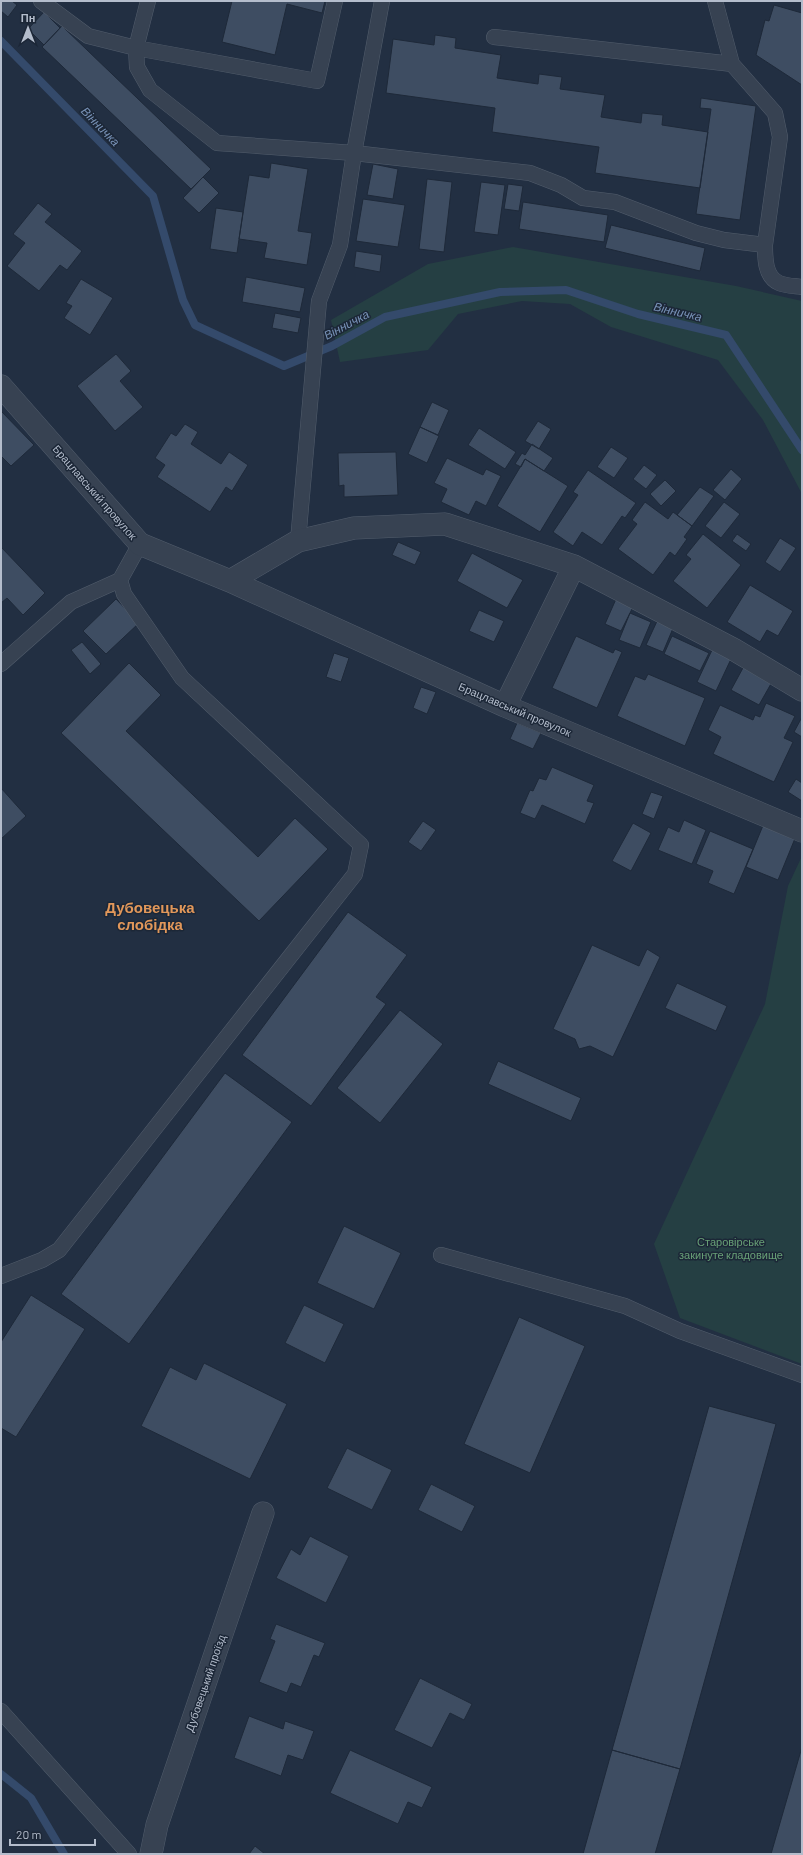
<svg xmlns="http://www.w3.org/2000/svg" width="803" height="1855" font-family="Barlow,sans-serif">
  <rect width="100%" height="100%" fill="#222f42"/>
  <path fill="#253f43" d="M513,247L736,286L802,301V494L763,420L718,360L611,327L570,304L522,301L458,314L428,350L340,362L331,320L428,264Z
    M802,856V1364L680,1318L654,1244L765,1004L788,886Z"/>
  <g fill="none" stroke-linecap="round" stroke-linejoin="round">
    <path stroke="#344a6b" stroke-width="8" d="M1,41L153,196L183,300L195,325L284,366L332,346L385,317L500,292L566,290L638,314L726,335L802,450
      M1,1774L31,1798L64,1854"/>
  </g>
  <path fill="#3e4d62" stroke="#1e2939" d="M1,1H12L17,5L8,17L1,11Z
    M232,1H325L322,13L287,4L275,55L222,42Z
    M774,5L802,13V85L756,55L765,20L769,21Z
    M44,12L60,28L44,45L28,29Z
    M62,26L211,169L191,189L42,47Z
    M435,35L456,38L455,48L501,55L497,78L538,84L539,74L562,77L560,89L605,95L601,117L641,123L642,113L663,115L662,125L708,132L700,188L595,173L599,147L492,132L495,108L386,93L393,39L434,45Z
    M701,98L756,106L740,220L696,214L711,109L700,108Z
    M271,163L308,169L298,231L312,233L307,265L264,258L267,243L239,239L249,175L269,178Z
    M373,164L398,169L393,199L367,195Z
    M203,177L219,193L199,213L183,198Z
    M427,179L452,182L444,252L419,249Z
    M481,182L505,185L498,235L474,232Z
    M508,184L523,186L519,211L504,209Z
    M363,199L405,205L398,247L356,241Z
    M523,202L608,215L604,242L519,229Z
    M38,203L52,214L45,222L82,251L67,270L60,265L39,291L7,266L25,243L13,234Z
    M216,208L243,212L237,253L210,249Z
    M611,225L705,248L700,271L605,248Z
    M356,251L382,255L380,272L354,267Z
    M246,277L305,288L300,312L242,302Z
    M81,279L113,298L90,335L64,318L72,306L66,303Z
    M275,313L301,318L298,333L272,328Z
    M116,354L131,371L120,381L143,407L115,431L77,386Z
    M432,402L449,410L438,435L420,427Z
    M1,411L34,445L11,466L2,457L1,458Z
    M538,421L551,429L539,449L525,441Z
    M185,424L198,432L191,444L221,464L229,452L248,465L232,491L226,487L210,512L157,477L165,465L155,458L171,433L176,436Z
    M420,427L439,436L427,463L408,454Z
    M479,428L516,452L505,469L468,445Z
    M532,444L553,458L544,471L525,459L521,467L515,464L522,453L525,455Z
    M611,447L628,458L614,478L597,467Z
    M396,452L398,495L344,497V485L339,486L338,453Z
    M447,458L483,475L486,469L501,476L486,506L476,501L469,515L441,502L447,489L434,483Z
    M525,459L568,486L540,532L497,506Z
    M644,465L657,475L646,489L633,479Z
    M731,469L742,479L725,500L713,490Z
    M588,470L636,503L625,518L622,516L602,545L582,532L573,546L553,532L578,495L573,492Z
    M665,480L676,491L661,506L650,494Z
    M700,487L714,496L692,526L677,515Z
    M645,502L668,519L673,512L692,526L684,537L687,539L675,556L670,552L653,575L618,549L637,524L632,520Z
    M724,502L740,514L721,538L705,526Z
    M703,534L741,565L707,608L673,581L691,559L686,555Z
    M737,534L751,544L746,551L732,541Z
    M780,538L796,548L780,572L765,562Z
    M398,542L421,552L415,565L392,555Z
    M1,547L45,593L23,615L7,598L1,603Z
    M472,553L523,580L507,608L457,581Z
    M750,585L793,611L778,636L767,630L760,642L727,622Z
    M116,599L139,623L106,654L83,631Z
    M616,599L633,607L621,631L605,624Z
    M479,610L504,621L494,642L469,631Z
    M630,613L651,622L640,648L619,640Z
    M658,619L674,626L663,652L646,645Z
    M576,636L613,653L615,649L622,652L597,708L552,688Z
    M672,636L709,653L700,671L664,654Z
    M82,642L101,664L90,674L71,650Z
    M712,650L731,659L716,691L697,682Z
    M334,653L349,658L341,682L326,677Z
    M129,663L161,695L126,731L258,857L295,818L328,849L259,921L61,733Z
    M744,666L772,682L759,705L731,690Z
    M648,674L705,698L685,746L617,716L635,676L645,680Z
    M421,687L436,692L427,714L413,708Z
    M766,703L795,716L784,738L793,742L774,782L713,754L721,737L708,730L720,705L753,720L755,715L760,717Z
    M802,717V737L794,732Z
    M517,723L541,733L533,749L510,739Z
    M552,767L594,785L587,801L594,803L585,824L542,805L535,819L520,813L530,790L533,791L539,778L546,780Z
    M796,779L802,783V801L788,792Z
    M1,788L26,816L1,839Z
    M651,792L663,796L654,819L642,814Z
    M684,820L706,830L692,864L658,850L668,827L679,832Z
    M423,821L436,830L421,851L408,842Z
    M633,823L651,833L631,871L612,861Z
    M764,823L796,836L778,880L746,867Z
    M710,831L753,849L734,894L708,883L713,871L696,864Z
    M348,912L407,955L376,997L386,1004L311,1106L242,1055Z
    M592,945L639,966L647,949L660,957L613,1057L590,1046L579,1049L575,1039L553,1029Z
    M677,983L727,1006L716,1031L665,1008Z
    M400,1010L443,1044L380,1123L337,1088Z
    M498,1061L581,1098L571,1121L488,1084Z
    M225,1073L292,1122L129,1344L61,1294Z
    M344,1226L401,1253L374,1309L317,1283Z
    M31,1295L85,1329L16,1437L1,1428V1342Z
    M304,1305L344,1324L325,1363L285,1343Z
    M519,1317L585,1346L530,1473L464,1444Z
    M204,1363L287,1404L250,1479L141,1426L170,1367L196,1380Z
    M709,1406L776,1424L680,1769L612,1750Z
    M347,1448L392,1470L372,1510L327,1488Z
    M431,1484L475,1506L462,1532L418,1510Z
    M310,1536L349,1556L326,1603L276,1578L291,1549L300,1555Z
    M276,1624L325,1643L319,1657L314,1655L301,1687L291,1683L287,1693L259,1682L275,1641L270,1639Z
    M420,1678L472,1704L464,1720L450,1713L432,1748L394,1730Z
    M249,1716L283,1729L285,1721L314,1731L303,1760L288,1755L281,1776L234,1758Z
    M802,1747V1854H771Z
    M350,1750L432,1787L422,1808L408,1802L398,1824L330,1793Z
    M612,1750L680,1769L655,1854H583Z
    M255,1846L265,1854H249Z"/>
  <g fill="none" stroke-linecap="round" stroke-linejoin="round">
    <defs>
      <path id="lane" d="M41,1L88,36L136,48L317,81L335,1
        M148,1L136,48L137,67L150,90L217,143L354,153L530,173L561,185L583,198L615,202L696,233L724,240L765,245L780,137L775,113L732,64L494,37
        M715,1L732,64
        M765,245C765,258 765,277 779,283C786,286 795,286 802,287
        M298,541L319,301L340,245L354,153L382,1
        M1,664L71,602L120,580
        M441,1255L625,1306L680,1331L802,1375
        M1,1276L42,1260L59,1250L355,874L361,845L182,678L124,594L120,580L140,544
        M1,1711L129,1854"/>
      <path id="street" d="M1,386L140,544L230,581L505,706L802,831
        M230,581L298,541L354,528L445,524L574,566L733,649L802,690
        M505,706L574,566
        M151,1854L157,1825L263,1513"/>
    </defs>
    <use href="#lane" stroke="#525d6c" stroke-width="16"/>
    <use href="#street" stroke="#525d6c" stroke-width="23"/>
    <use href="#lane" stroke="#374252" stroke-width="15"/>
    <use href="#street" stroke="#374252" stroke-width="22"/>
  </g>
  <g text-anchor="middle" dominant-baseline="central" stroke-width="3" stroke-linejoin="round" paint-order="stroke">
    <g font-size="11" fill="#b4bdcc" stroke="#1c2737">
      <text transform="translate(95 492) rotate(49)">Брацлавський провулок</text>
      <text transform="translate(515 709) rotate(23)">Брацлавський провулок</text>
      <text transform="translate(205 1683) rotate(-71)">Дубовецький проїзд</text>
    </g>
    <g font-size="11" fill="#68a076" stroke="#1c2737">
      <text x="731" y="1241">Старовірське<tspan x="731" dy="13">закинуте кладовище</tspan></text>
    </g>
    <g font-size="12" font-style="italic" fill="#7892b7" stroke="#1c2737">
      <text transform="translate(101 126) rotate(46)">Вінничка</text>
      <text transform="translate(678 311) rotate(13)">Вінничка</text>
      <text transform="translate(346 324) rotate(-28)">Вінничка</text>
    </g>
    <g font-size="15" font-weight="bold" fill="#e1975a" stroke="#1c2737">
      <text x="150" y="907">Дубовецька<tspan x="150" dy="17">слобідка</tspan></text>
    </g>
  </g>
  <rect width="803" height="1855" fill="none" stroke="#b4bdcc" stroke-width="4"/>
  <g transform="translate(28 28)" stroke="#1c2737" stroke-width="3" paint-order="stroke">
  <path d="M0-3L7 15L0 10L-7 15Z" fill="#b4bdcc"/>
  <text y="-6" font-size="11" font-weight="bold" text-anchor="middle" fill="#b4bdcc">Пн</text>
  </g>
  <path d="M10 1839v6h85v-6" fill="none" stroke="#b4bdcc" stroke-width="2"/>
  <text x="16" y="1839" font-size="12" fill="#b4bdcc" stroke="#1c2737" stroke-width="3" paint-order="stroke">20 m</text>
</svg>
